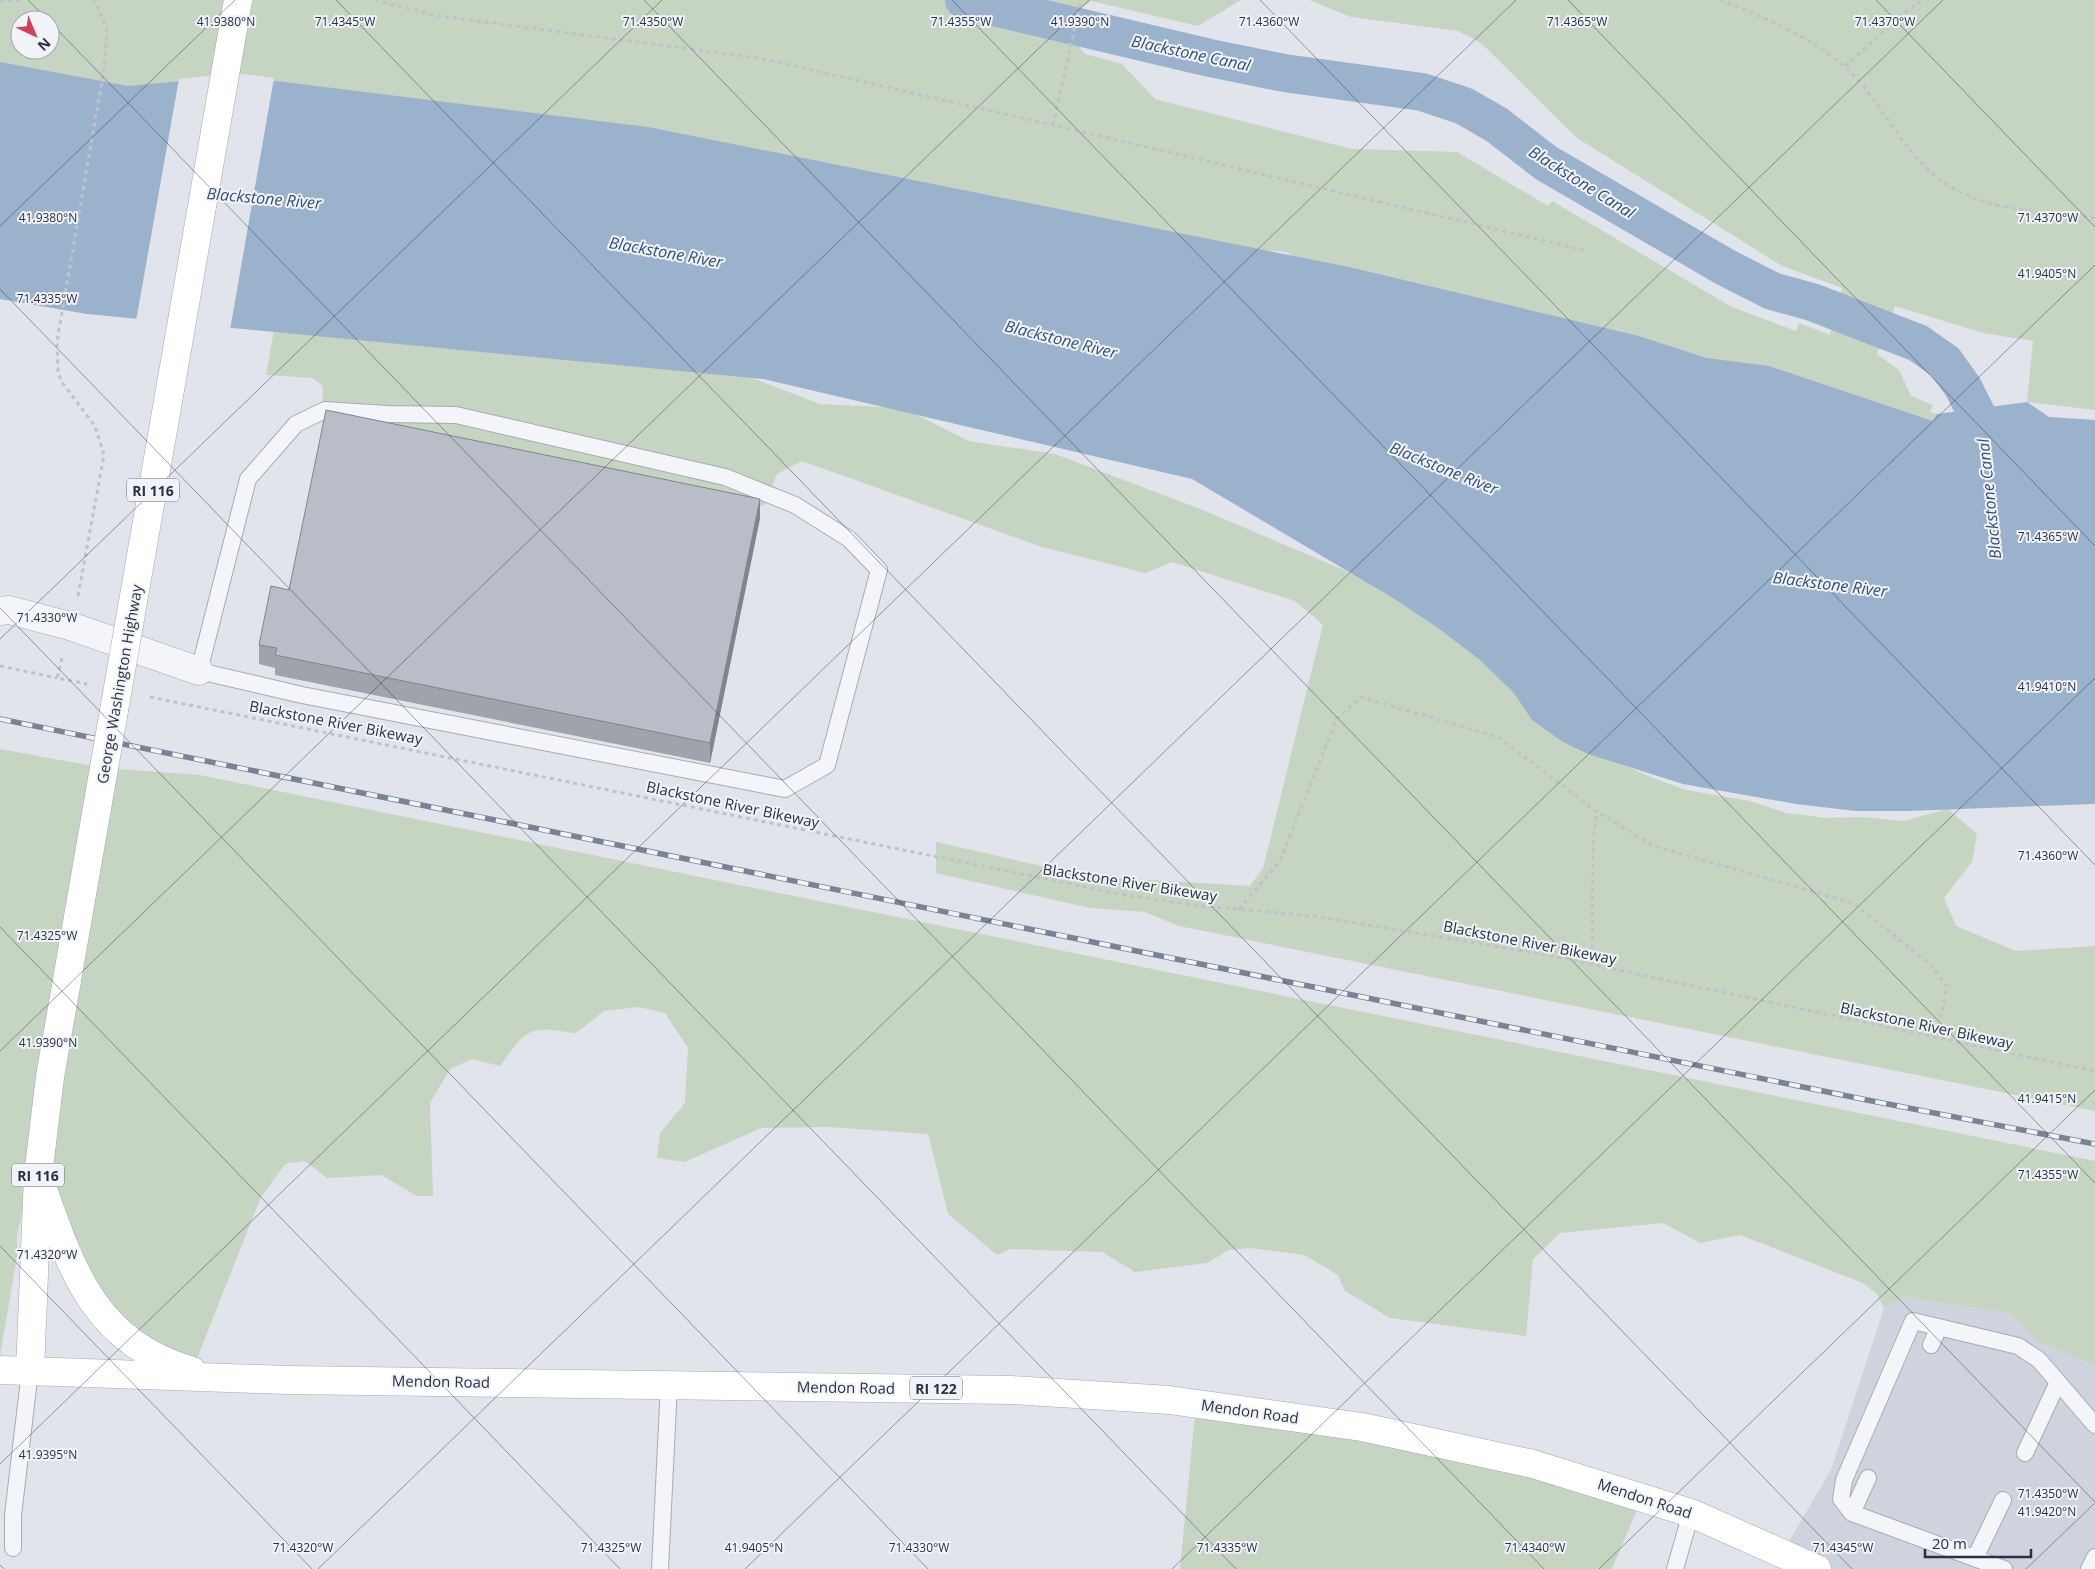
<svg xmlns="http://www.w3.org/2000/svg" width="2095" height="1569" font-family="'Open Sans',sans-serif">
  <rect width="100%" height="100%" fill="#e1e4ea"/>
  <path fill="#cfd3dd" d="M1904,1297L2010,1313L2035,1340L2095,1366V1569H1824L1785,1548L1831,1470L1884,1308Z"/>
  <path fill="#c6d5c2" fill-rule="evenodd" d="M0,0H1241L1198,26L1091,1L1062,24L1085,54L1122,64L1155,99L1352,149L1457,152L1548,206L1552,201L1732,307L1796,331L1799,323L1830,335L1842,288L1782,266L1577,138L1481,43L1458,31L1351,17L1309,0H2095V410L2027,402L2033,341L1983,333L1895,306L1877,354L1899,370L1911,396L1933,405L1930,412L1937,414L1934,421L1824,385L1707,358L1639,336L1315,269L1286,252L975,222L0,91ZM20,20H50V50H20Z
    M275,324L705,360L820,404L903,408L969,441L1055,454L1203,510L1409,598L1468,639L1569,740L1648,776L1686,790L1750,801L1786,813L1827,818L1863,817L1903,821L1948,809L1977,834L1972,862L1944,898L1956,926L2016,951L2095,946V1111L1179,926L1145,912L1090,908L936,873V842L1086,876L1250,886L1263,868L1323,625L1295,601L1172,562L1145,573L1042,547L802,461L777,474L764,506L350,418L322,415L323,386L312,378L266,375Z
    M0,749L104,768L200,775L2095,1161V1366L2035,1340L2010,1313L1904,1297L1884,1308L1877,1294L1863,1283L1740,1235L1700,1243L1663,1223L1560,1233L1533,1259L1526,1336L1390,1318L1345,1291L1338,1275L1304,1255L1250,1248L1229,1250L1207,1263L1135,1272L1102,1252L1010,1249L997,1255L948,1214L928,1134L828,1127L761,1128L685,1162L657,1158L660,1133L685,1103L688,1048L665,1013L639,1007L604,1011L576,1033C528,1026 528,1027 500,1066L472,1059L450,1069L430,1103L433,1196H417L381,1175L327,1178L305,1161L285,1164L260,1199L197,1359L168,1349L124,1328L73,1270L35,1152L17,1236V1256L0,1356Z
    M1197,1394L1316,1408L1638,1507L1612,1569H1180Z"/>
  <path fill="#9ab2cc" d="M0,62L128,86L235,76L648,127L1349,267L1639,336L1707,358L1769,366L1933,421L1937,414L2027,402L2049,417L2095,420V804L1908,811H1856L1796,804L1683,784L1588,754L1563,742L1532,720L1514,693L1480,660L1438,628L1393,598L1192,479L763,379L87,314L0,299Z"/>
  <path fill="#e1e4ea" d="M235,73L274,78L230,330L136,321L179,79Z"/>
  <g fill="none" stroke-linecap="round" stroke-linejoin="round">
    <path stroke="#9ab2cc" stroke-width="38" d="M964,0L1210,58L1284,73L1422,92L1464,106L1497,125L1546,163L1725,267L1772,291L1812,302L1918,343L1945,362L1963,387L1978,417L1988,457"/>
    <defs>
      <path id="lane" d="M325,410L387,414L456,415L725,477L795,505L849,539L879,570L827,765L785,789L302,695L199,671L248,479L296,424Z
        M1931,1345L1939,1327
        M2025,1453L2058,1382
        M1852,1513L1868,1478
        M13,1548V1515L30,1371
        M1975,1558L2003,1500
        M660,1569L669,1384
        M1675,1569L1691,1513
        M2004,1569L1852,1513L1841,1499L1844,1480L1913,1321L2018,1346L2039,1360L2095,1425
        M2089,1569L2095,1557"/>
      <path id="street" d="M0,611L9,610L70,626L199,671"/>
      <path id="primary" d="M43,1189C73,1275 97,1343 192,1371
        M0,1370L288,1380L1011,1390L1169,1400L1362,1427L1533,1464L1691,1513L1817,1569
        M30,1371L38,1176L50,1077L67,980"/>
    </defs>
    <use href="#lane" stroke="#a6abb5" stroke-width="18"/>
    <use href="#street" stroke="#a6abb5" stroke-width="29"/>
    <use href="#primary" stroke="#a0a8b7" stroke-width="29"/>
    <path stroke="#bfc2c9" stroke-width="3" stroke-dasharray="4 4" stroke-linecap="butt" d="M375,0L439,16L759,58L1053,125L1588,251
      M1720,0C1765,17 1825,43 1857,79C1888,113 1908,160 1948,185C1989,212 2047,212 2095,218
      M0,1L20,0
      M1845,66L1905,12L1923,0
      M1053,125L1081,0
      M78,596L104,455L95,426L61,381L58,370L57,341L103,75L107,31L95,0
      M62,658L57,678L87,684
      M0,666L57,678
      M150,697L1125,895L1201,906L1314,916L1547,955L2095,1071
      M1239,909L1280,861L1337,718L1361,697L1498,737L1597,812L1654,846L1853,903L1930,964L1947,986L1936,1039
      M1592,964L1593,841L1597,812"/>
    <use href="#lane" stroke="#f4f5f8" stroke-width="16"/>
    <use href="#street" stroke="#f4f5f8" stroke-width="28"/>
    <use href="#primary" stroke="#fff" stroke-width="28"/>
    <defs>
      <path id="rail" d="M0,719L1867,1100L2095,1144"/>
    </defs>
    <use href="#rail" stroke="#798395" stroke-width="5.5"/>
    <use href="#rail" stroke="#f1f3f8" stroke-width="4" stroke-dasharray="11" stroke-linecap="butt"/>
    <defs>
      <path id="primary-bridge" d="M67,980L238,0"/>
    </defs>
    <use href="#primary-bridge" stroke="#a0a8b7" stroke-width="29" stroke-linecap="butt"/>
    <use href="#primary-bridge" stroke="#fff" stroke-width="28"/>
  </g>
  <path fill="#9ea3ac" d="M760,518L710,763L275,675V668L259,664V645L289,590Z"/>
  <path fill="#81848c" d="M760,499V518L710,763V743Z"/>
  <path fill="#b8bdc8" stroke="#81848c" d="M326,410L760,499L710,743L275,655L277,648L259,645L271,586L289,590Z"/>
  <path fill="none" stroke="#283243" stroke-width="1" stroke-opacity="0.45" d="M28,0L48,20M336,0L1852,1569M644,0L2095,1502M952,0L2095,1183M1260,0L2095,865M1568,0L2095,546M1876,0L2095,227M50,22L1544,1569M0,226L235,0M0,289L1236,1569M0,608L928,1569M0,639L662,0M0,927L620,1569M0,1051L1089,0M0,1246L312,1569M0,1464L1516,0M0,1565L4,1569M318,1569L1943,0M745,1569L2095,265M1172,1569L2095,678M1599,1569L2095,1090M2026,1569L2095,1503"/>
  <g text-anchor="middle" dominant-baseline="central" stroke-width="4" stroke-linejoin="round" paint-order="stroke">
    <g fill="#f1f3f8" stroke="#646c79" stroke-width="1">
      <rect x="127" y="478.5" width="52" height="23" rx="4"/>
      <rect x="12" y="1163.5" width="52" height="23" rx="4"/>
      <rect x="910" y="1376.5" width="52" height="23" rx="4"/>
    </g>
    <g font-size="14" font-weight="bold" fill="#283243">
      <text x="153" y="490">RI 116</text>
      <text x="38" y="1175">RI 116</text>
      <text x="936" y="1388">RI 122</text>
    </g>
    <g font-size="15" fill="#283243" stroke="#f1f3f8">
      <text transform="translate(119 684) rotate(-80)">George Washington Highway</text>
      <text transform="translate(336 722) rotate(11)">Blackstone River Bikeway</text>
      <text transform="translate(733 804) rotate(12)">Blackstone River Bikeway</text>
      <text transform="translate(1130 882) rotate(9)">Blackstone River Bikeway</text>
      <text transform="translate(1530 942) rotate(11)">Blackstone River Bikeway</text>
      <text transform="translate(1927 1025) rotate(12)">Blackstone River Bikeway</text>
      <text transform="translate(441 1381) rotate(1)">Mendon Road</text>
      <text transform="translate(846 1387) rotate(1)">Mendon Road</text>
      <text transform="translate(1250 1411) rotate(8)">Mendon Road</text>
      <text transform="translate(1645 1498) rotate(18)">Mendon Road</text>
    </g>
    <g font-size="16" font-style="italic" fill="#304f79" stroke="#f1f3f8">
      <text transform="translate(1191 53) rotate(12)">Blackstone Canal</text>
      <text transform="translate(1582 182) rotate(32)">Blackstone Canal</text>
      <text transform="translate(264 198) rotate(5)">Blackstone River</text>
      <text transform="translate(666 252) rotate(10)">Blackstone River</text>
      <text transform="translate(1061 339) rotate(14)">Blackstone River</text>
      <text transform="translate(1444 468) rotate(22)">Blackstone River</text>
      <text transform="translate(1989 499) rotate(-96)">Blackstone Canal</text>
      <text transform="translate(1830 584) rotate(7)">Blackstone River</text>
    </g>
  </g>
  <g font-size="12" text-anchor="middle" fill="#283243" stroke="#f1f3f8" stroke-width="4" stroke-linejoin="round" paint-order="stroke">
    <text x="226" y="26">41.9380°N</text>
    <text x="1080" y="26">41.9390°N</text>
    <text x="345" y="26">71.4345°W</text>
    <text x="653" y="26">71.4350°W</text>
    <text x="961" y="26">71.4355°W</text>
    <text x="1269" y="26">71.4360°W</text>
    <text x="1577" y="26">71.4365°W</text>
    <text x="1885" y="26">71.4370°W</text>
    <text x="48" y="222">41.9380°N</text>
    <text x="2048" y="222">71.4370°W</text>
    <text x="2047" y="278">41.9405°N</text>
    <text x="47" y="303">71.4335°W</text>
    <text x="2048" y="541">71.4365°W</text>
    <text x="47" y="622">71.4330°W</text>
    <text x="2047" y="691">41.9410°N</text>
    <text x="2048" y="860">71.4360°W</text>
    <text x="47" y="940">71.4325°W</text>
    <text x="48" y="1047">41.9390°N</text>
    <text x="2047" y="1103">41.9415°N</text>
    <text x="2048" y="1179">71.4355°W</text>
    <text x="47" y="1259">71.4320°W</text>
    <text x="48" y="1459">41.9395°N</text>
    <text x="2048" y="1498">71.4350°W</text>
    <text x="2047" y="1516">41.9420°N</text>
    <text x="303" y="1552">71.4320°W</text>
    <text x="611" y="1552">71.4325°W</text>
    <text x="919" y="1552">71.4330°W</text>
    <text x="1227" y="1552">71.4335°W</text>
    <text x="1535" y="1552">71.4340°W</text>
    <text x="1843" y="1552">71.4345°W</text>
    <text x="754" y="1552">41.9405°N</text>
  </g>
  <g transform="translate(35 35) rotate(136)"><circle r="24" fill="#f1f3f8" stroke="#a1a6b0"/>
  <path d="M0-4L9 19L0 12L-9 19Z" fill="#d54054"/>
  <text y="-8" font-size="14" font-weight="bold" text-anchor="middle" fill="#283243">N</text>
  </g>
  <path d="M1925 1549v8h106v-8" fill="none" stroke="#283243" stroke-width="2.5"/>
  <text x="1932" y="1549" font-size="15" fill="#283243" stroke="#f1f3f8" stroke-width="4" paint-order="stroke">20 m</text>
</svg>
